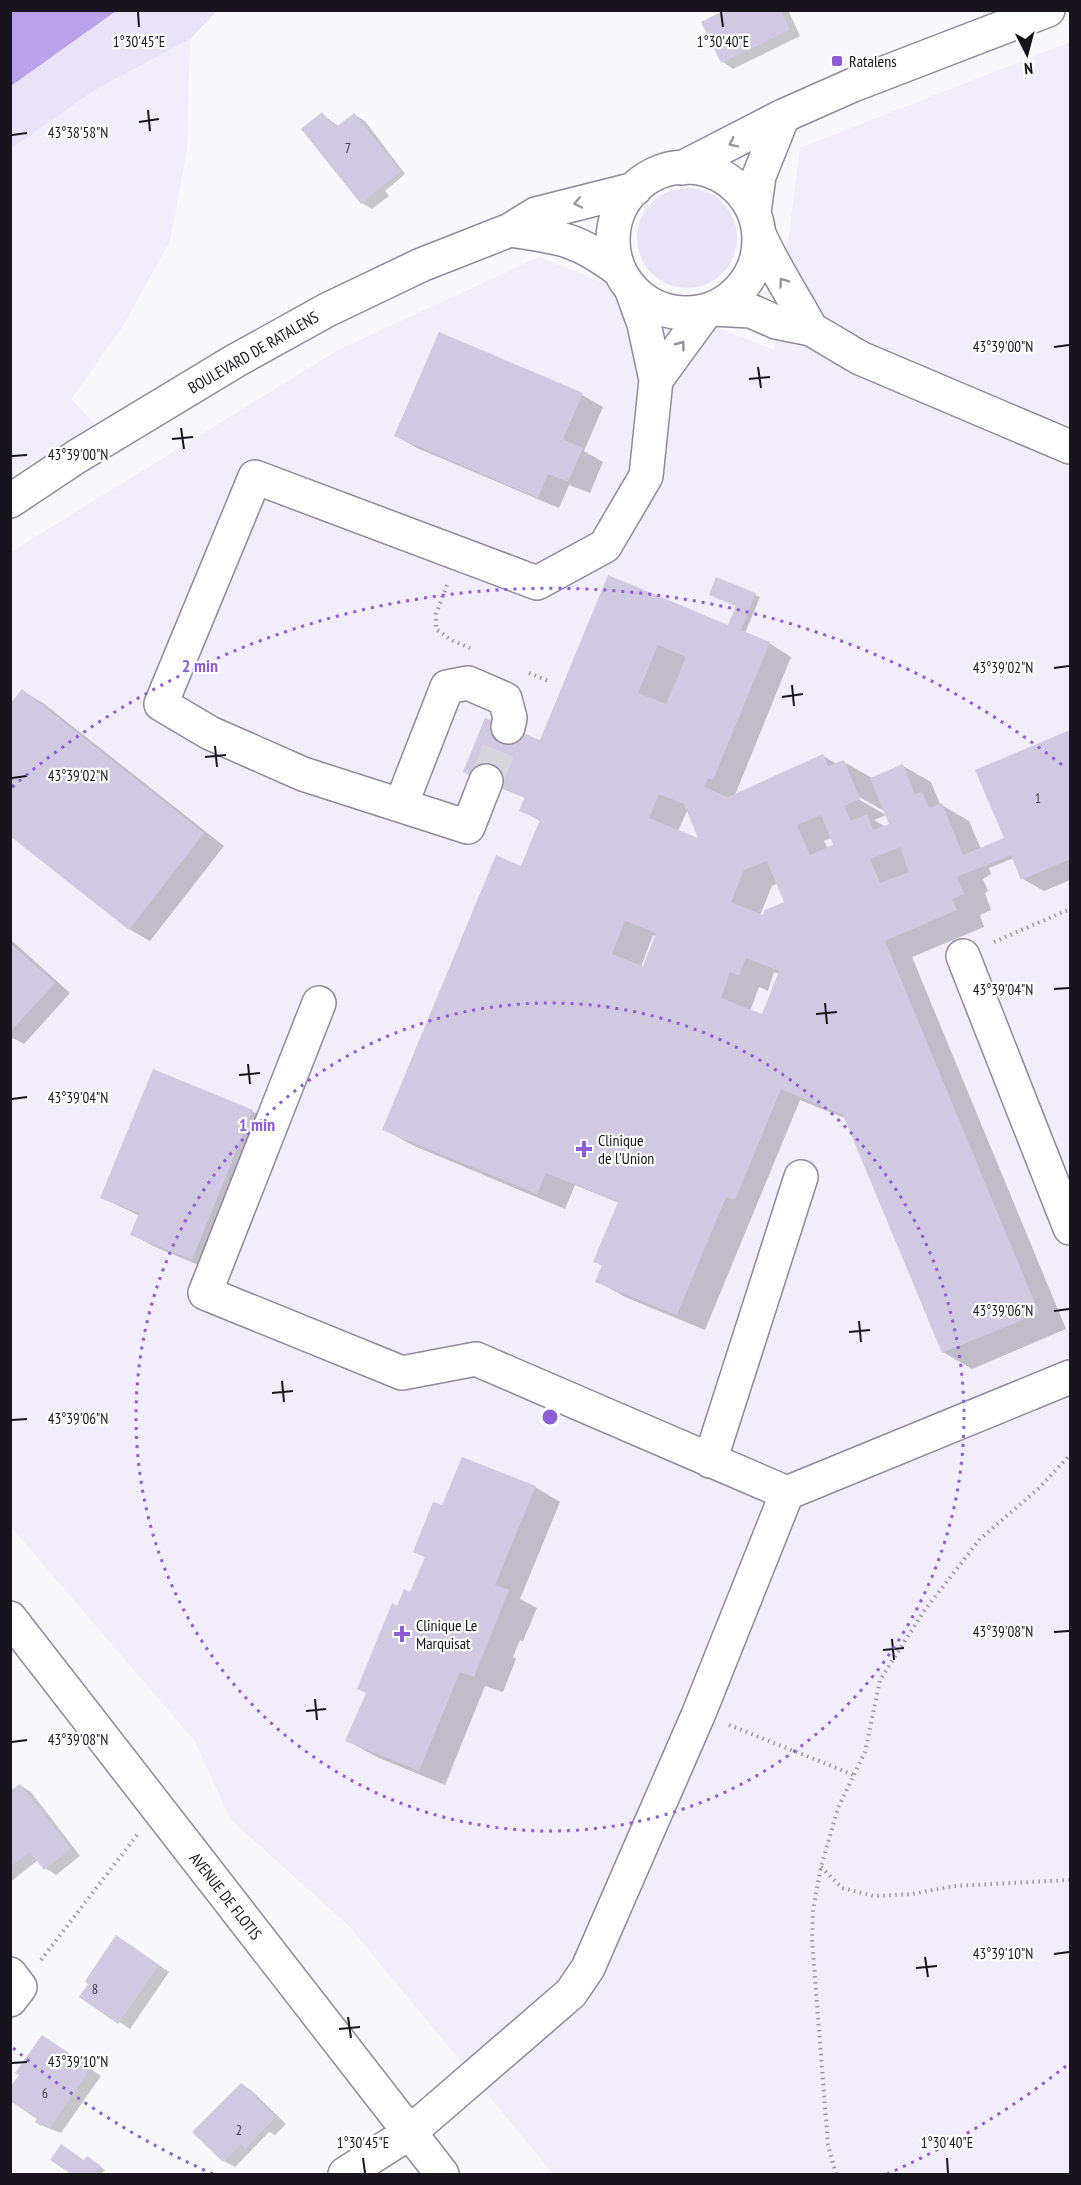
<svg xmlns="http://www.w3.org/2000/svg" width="1081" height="2185" font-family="'PT Sans Narrow',sans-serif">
  <rect width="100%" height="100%" fill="#f8f7fc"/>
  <path fill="#f1edfa" d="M190,39L187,150L170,241L123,326L71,399L98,427L11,474V149L93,91Z
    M1070,42V2174H553L350,1927L230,1819L195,1741L11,1527V552L338,350L539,257L774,350L800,148Z"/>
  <path fill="#e9e3f8" d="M116,11H217L190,39L93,91L11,149L10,87Z
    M637 238a50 50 0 1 1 100 0a50 50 0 1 1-100 0Z"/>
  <path fill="#b9a2ea" d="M11,10H116V11L11,86Z"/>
  <path fill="#0003" fill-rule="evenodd" d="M728,10H788L800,36L733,69L723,62L703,22Z
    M322,114L339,127L355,115L365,121L405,174L385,191L389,196L372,209L362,203Z
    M582,395L603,407L584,451L603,462L590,493L569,485L559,508L417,448L396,436Z
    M609,577L729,627L755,595L760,597L745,633L769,643L791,657L735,795L823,756L837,764L844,762L872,778L903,766L931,782L940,804L969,821L981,849L1007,842L977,771L1070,732V880L1044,891L1023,879L1014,858L989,868L991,874L983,879L988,891L985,893L991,910L980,915L984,927L912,957L1066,1329L972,1369L943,1352L847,1119L800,1100L705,1330L625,1297L597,1281L603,1266L595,1262L619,1203L575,1185L565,1209L412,1145L384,1129L521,867L540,821L521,810L526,798L475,778L541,742ZM854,794L886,812L891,825L886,827L874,820L886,815L853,796ZM688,809L701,840L678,831ZM832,838L835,846L828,849L824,841ZM778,883L786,902L764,917L760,915L772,886ZM653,935L657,937L644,968L641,967ZM774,972L779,974L763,1016L750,1011L759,987L768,991Z
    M22,691L43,703L224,846L150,941L129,929Z
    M10,939L70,993L24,1044L13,1038L10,1041Z
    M252,1111L273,1123L213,1271L153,1246L132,1234L140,1216L102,1198Z
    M535,1487L560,1502L520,1599L537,1608L523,1641L520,1640L513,1657L516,1659L503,1692L485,1686L445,1785L379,1758L355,1745L367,1693L397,1608L411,1594L426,1558L415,1551L443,1507Z
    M20,1785L31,1792L80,1856L56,1875L45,1868L38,1860L13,1880L10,1878V1793Z
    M127,1943L169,1972L130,2029L81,1997Z
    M53,2043L101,2076L61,2133L41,2125L39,2119Z
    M242,2084L252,2091L286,2124L275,2135L269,2132L235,2167L224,2161Z
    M52,2160L92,2161L105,2170L101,2174H73Z"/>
  <path fill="#d0c9e1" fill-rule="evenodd" d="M725,10H781L790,30L721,63L701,22Z
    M322,112L335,128L354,113L401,171L361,204L301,129Z
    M439,332L583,393L563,439L583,448L568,482L548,474L538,498L394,436Z
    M608,575L728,625L736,606L709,595L716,577L756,593L741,630L770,642L713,780L708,778L704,787L728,797L823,754L828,766L844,760L860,799L844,806L851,821L867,814L873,830L889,824L870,778L903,764L915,794L922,792L929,808L942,803L963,855L1004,838L975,770L1070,730V859L1021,880L1011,855L957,877L964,894L952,899L957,910L885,941L1039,1313L942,1353L843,1115L781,1089L735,1200L726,1197L677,1315L595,1282L602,1265L593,1262L618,1202L546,1173L537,1194L382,1130L496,855L521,866L540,820L519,811L525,797L463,772L485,718L540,740ZM658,645L686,657L666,704L638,693ZM659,794L684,804L698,838L649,818ZM821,815L833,845L810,855L797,825ZM900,847L909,872L880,883L870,859ZM767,861L784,902L765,910L763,915L731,902L744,870ZM625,921L656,933L643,966L612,954ZM746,958L779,971L762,1014L721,998L730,972L739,976Z
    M22,689L204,833L129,930L10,836V704Z
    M10,943L55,983L10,1032Z
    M153,1069L253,1110L192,1260L130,1235L139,1213L100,1198Z
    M462,1457L536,1486L495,1585L509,1590L474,1677L460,1672L419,1771L345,1741L366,1693L357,1689L392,1603L397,1606L404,1589L410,1592L425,1557L413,1552L433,1502L442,1505Z
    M20,1784L71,1849L44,1870L30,1852L10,1867V1791Z
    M116,1935L159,1965L118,2024L79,1997L88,1984L85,1981Z
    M42,2035L91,2068L50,2128L43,2123L41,2126L35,2122L37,2119L10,2101V2087L19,2075L15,2073Z
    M241,2083L276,2117L245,2149L241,2144L223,2162L192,2132Z
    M61,2144L84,2160L87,2156L101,2166L94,2174H71L50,2160Z"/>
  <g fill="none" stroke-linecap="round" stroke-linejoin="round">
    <path stroke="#d6d5db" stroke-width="33" stroke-dasharray="33 16" stroke-linecap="butt" d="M486,781L508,727"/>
    <defs>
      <path id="minor" d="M613 240a73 73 0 1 1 146 0a73 73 0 1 1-146 0Z
        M682,168L783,116L853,85L1048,10
        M754,212L759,176L783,116
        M510,230C560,237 578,239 620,271
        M759,234C774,268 794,297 811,329
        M712,309L751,311L776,322L811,329L860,358L1070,447
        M656,380L707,310
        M10,501L76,457L235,361L327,310L421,265L510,230L536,214L635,189
        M486,781L468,827L303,774L210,733L161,704L255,477L537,583L605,546L646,476L656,380L644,324L631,288
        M401,805L447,687L468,683L505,699L510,718L508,727
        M963,956L1070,1228
        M319,1003L205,1293L402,1373L476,1359L787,1493
        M710,1461L801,1177
        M10,1618L442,2174
        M10,1974L20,1987L10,2000
        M345,2174L409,2133L571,1993L588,1968L699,1713L787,1493L1070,1377"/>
    </defs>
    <use href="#minor" stroke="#8f889e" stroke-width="36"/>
    <path stroke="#99979e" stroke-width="4" stroke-dasharray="1.5 4.5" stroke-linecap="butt" d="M447,585L436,614V629L451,640L470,648
      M529,673L551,682
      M994,942L1070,909
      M729,1725L854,1775
      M821,1867L842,1888L874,1896L912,1894L954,1886L1070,1880
      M41,1960L137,1835
      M836,2174L828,2145L812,1940L813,1910L821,1867L838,1808L865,1752L880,1680L924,1611L980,1539L1038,1489L1070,1455"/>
    <use href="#minor" stroke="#fff" stroke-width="33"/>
  </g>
  <defs><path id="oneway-chevron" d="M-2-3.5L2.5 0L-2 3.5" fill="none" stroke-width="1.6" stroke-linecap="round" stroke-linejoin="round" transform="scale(1.5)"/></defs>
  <g stroke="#979599">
    <use href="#oneway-chevron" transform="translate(733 143) rotate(154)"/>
    <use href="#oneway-chevron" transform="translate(578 203) rotate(168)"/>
    <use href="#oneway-chevron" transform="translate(783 282) rotate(-126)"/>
    <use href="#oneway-chevron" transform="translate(681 345) rotate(-53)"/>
  </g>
  <path fill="none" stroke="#17141d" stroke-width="2" d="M138,12L139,27M721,12L723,27M148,110L150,131M139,122L159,119M12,135L27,133M1054,347L1069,345M758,367L761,388M749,379L770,377M181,428L184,449M172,439L193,437M12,456L27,455M1054,668L1069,666M792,685L794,706M782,697L803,694M215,746L217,767M205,757L226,755M12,778L27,776M1054,989L1069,988M825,1003L827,1024M816,1014L837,1012M248,1064L250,1084M239,1075L260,1073M12,1099L27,1097M1054,1311L1069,1309M859,1321L861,1342M849,1332L870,1330M282,1381L284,1402M272,1393L293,1391M12,1420L27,1419M1054,1632L1069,1631M892,1639L894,1660M883,1650L904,1648M315,1699L317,1720M306,1711L326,1709M12,1742L27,1740M1054,1954L1069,1952M925,1957L928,1977M916,1968L937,1966M348,2017L351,2038M339,2029L360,2027M12,2063L27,2062M363,2158L365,2173M947,2158L948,2173"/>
  <g fill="none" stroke="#8c5dd6" stroke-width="3" stroke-dasharray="3 6">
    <circle cx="550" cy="1417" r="414"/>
    <path d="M1066 2066A829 829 0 0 1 887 2174M213 2174A829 829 0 0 1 12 2047M12 787A829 829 0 0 1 1066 768"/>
  </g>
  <g fill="#8c5dd6" stroke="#fff" stroke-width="2">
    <rect x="831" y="55" width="12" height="12" rx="3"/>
    <path d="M581 1140h6v6h6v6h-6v6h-6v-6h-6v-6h6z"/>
    <path d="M399 1625h6v6h6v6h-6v6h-6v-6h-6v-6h6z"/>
  </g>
  <g text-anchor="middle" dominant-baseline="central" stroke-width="4.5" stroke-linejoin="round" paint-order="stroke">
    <g font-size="14" fill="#45414e">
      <text x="348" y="148">7</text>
      <text x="1038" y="798">1</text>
      <text x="95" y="1989">8</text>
      <text x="45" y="2093">6</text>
      <text x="239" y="2130">2</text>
    </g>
    <g font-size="16" fill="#17141d" stroke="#fff" text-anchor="start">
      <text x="849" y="61">Ratalens</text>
      <text x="598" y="1140">Clinique<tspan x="598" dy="18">de l'Union</tspan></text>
      <text x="416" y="1625">Clinique Le<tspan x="416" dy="18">Marquisat</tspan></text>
    </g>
    <g font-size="16" fill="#17141d" stroke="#fff">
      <text transform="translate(253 352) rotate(-30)">BOULEVARD DE RATALENS</text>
      <text transform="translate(226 1896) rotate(52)">AVENUE DE FLOTIS</text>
    </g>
  </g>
  <g font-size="15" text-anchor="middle" fill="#17141d" stroke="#fff" stroke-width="4.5" stroke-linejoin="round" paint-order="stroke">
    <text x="139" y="47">1°30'45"E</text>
    <text x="723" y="47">1°30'40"E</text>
    <text x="78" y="138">43°38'58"N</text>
    <text x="1003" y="352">43°39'00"N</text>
    <text x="78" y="460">43°39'00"N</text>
    <text x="1003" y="673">43°39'02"N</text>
    <text x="78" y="781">43°39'02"N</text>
    <text x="1003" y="995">43°39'04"N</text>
    <text x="78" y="1103">43°39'04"N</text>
    <text x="1003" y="1316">43°39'06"N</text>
    <text x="78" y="1424">43°39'06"N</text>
    <text x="1003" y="1637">43°39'08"N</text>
    <text x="78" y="1745">43°39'08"N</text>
    <text x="1003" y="1959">43°39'10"N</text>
    <text x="78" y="2067">43°39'10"N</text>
    <text x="363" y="2148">1°30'45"E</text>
    <text x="947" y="2148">1°30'40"E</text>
  </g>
  <circle cx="550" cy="1417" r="9" fill="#8c5dd6" stroke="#fff" stroke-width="3"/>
  <g font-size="18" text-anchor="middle" font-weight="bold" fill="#8c5dd6" stroke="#fff" stroke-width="4.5" stroke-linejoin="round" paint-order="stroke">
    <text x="200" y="672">2 min</text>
    <text x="257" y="1131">1 min</text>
  </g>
  <rect width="1081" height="2185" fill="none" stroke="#17141d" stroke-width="24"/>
  <g transform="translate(1027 54) rotate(174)" stroke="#ffffff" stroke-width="4.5" paint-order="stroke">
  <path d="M0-4.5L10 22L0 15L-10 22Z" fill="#17141d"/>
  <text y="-9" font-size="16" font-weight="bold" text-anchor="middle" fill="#17141d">N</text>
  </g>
</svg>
